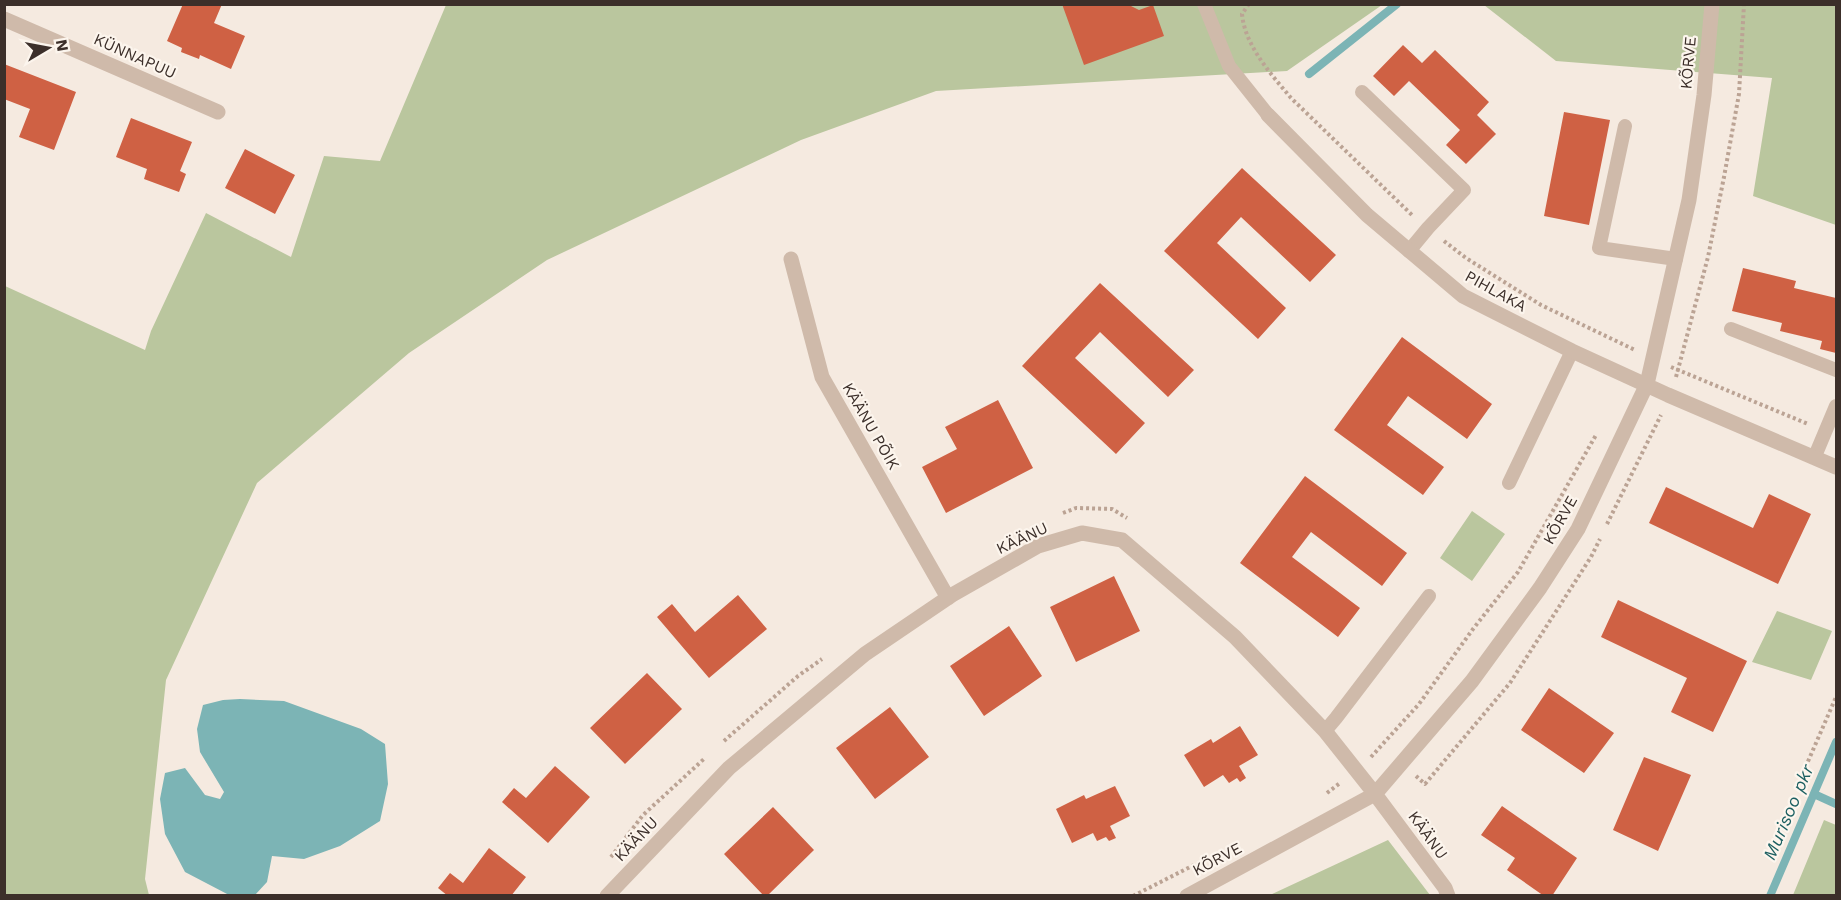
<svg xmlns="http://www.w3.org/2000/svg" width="1841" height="900" font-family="'Work Sans',sans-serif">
  <rect width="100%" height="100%" fill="#f5eae0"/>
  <path fill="#bac69e" d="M446,5H1382L1287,71L936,91L801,140L547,260L409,353L257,483L166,680L145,879L149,895L5,896V286L145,350L151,331L206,213L291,257L324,156L380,161Z
    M1484,5H1836V225L1753,196L1772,78L1556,61Z
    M1472,511L1505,534L1472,581L1440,558Z
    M1777,611L1832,631L1811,680L1752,662Z
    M1824,820L1836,825V895H1793Z
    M1388,840L1430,895H1270Z"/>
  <path fill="#7cb4b5" d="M240,699L284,701L361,729L385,744L388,784L380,821L340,846L304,859L272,856L267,882L255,895H229L185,872L165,834L160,799L165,773L185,768L205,795L220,799L224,792L200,752L197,729L203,705L223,700Z"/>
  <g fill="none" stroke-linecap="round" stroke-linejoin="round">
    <path stroke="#7cb4b5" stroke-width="8" d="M1309,74L1397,4
      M1814,794L1836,804
      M1770,896L1836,742"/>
  </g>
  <path fill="#cf6144" d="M183,4H222L214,23L245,36L231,69L200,55L199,59L181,52L182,48L167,41Z
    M1062,4H1127L1139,10L1153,5L1164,36L1084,65Z
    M1403,45L1422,63L1435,50L1489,102L1477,115L1496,134L1466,164L1446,145L1460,130L1409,81L1394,96L1373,76Z
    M4,64L76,92L54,150L19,137L30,109L4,99Z
    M1564,112L1610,120L1589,225L1544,216Z
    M131,118L192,142L180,171L186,174L179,192L144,179L147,169L116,157Z
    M245,149L295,175L275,214L225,188Z
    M1242,168L1336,255L1310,282L1241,217L1217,243L1286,308L1258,339L1164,251Z
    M1743,268L1796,281L1794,288L1836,298L1835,307H1836V353L1820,349L1822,341L1780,331L1782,323L1732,311Z
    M1100,283L1194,370L1168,397L1100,332L1075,358L1145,423L1116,454L1022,366Z
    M1402,337L1492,404L1467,439L1408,396L1387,425L1444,467L1423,495L1334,430Z
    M998,400L1033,468L946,513L922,467L957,449L945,427Z
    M1305,476L1407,553L1382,586L1311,532L1292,557L1360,608L1338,637L1240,563Z
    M1666,487L1753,528L1769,494L1811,514L1778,584L1649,523Z
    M1114,576L1140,631L1076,662L1050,607Z
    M738,595L767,629L709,678L657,617L672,604L695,632Z
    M1618,600L1747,661L1713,732L1671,712L1687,678L1601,637Z
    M1009,626L1042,676L984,716L950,666Z
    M647,673L682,709L625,764L590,728Z
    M1549,688L1614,733L1584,773L1521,730Z
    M890,707L929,757L875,799L836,748Z
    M1240,726L1258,755L1239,766L1246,778L1240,782L1237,778L1229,783L1223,775L1204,787L1184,755L1211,739L1213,743Z
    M1644,757L1691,775L1658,851L1613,830Z
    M555,766L590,797L548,843L502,802L514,788L526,798Z
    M1115,786L1130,816L1110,826L1116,838L1109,841L1106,837L1097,841L1093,833L1072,843L1056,809L1084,795L1086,799Z
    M1502,806L1577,858L1552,896H1544L1507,870L1515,858L1481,835Z
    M773,807L814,850L767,896H764L724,854Z
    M489,848L526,877L511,896H448L438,888L450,873L463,883Z"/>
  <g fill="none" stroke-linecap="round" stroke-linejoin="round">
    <path stroke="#bba394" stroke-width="4" stroke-dasharray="3 3" stroke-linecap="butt" d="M1249,4L1242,14C1245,46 1271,74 1291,98L1412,215
      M1444,241L1466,258L1541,305L1635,350
      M1671,367L1808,424
      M1676,377L1708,257L1724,177L1739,94L1744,4
      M1063,513L1076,508L1112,509L1127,518
      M1607,524L1661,415
      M724,741L798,676L822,659
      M1371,757L1419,704L1473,629L1518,572L1596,435
      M1416,776L1425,784L1510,683L1591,557L1600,539
      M1796,789L1836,697
      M1327,793L1340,783
      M611,857L643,815L705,758
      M1133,896L1194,865"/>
    <path stroke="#cfbaaa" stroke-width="14" d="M1204,4L1229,66L1268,115
      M1362,92L1464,190L1428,228L1409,251
      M1625,126L1599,248L1676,259
      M1731,329L1836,370
      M1815,456L1836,406
      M1509,483L1572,351
      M1325,731L1336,718L1429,596"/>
    <path stroke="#cfbaaa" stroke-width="15" d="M4,19L218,112
      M1268,115L1367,215L1463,296L1572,351L1668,395L1836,467
      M791,259L822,377L948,598
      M607,896L729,768L865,654L952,595L1038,546L1082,533L1122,540L1235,637L1325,731L1375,794L1445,888L1448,896
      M1187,896L1375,794L1472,681L1540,588L1578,529L1647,384L1689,200L1704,95L1712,4"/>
  </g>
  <g text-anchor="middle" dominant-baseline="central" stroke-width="4.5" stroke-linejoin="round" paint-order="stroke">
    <g font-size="16" fill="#3c2f2a" stroke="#fcf5ed">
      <text transform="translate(135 56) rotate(24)">KÜNNAPUU</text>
      <text transform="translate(1688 63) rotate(-85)">KÕRVE</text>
      <text transform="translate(1496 291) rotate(29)">PIHLAKA</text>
      <text transform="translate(871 426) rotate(60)">KÄÄNU PÕIK</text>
      <text transform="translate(1560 520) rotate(-61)">KÕRVE</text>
      <text transform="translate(1022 538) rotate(-25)">KÄÄNU</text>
      <text transform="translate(1428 835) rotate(54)">KÄÄNU</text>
      <text transform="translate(636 839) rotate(-46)">KÄÄNU</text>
      <text transform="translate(1217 859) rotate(-28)">KÕRVE</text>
    </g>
    <g font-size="18" font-style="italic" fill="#1c5f61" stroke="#fcf5ed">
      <text transform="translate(1788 812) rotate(-67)">Murisoo pkr</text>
    </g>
  </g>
  <rect width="1841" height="900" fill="none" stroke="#3c2f2a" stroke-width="12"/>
  <g transform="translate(48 48) rotate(80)" stroke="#fcf5ed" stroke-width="4.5" paint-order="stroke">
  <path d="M0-4.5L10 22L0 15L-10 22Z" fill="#3c2f2a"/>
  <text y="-9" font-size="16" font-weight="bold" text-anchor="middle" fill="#3c2f2a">N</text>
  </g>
</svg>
